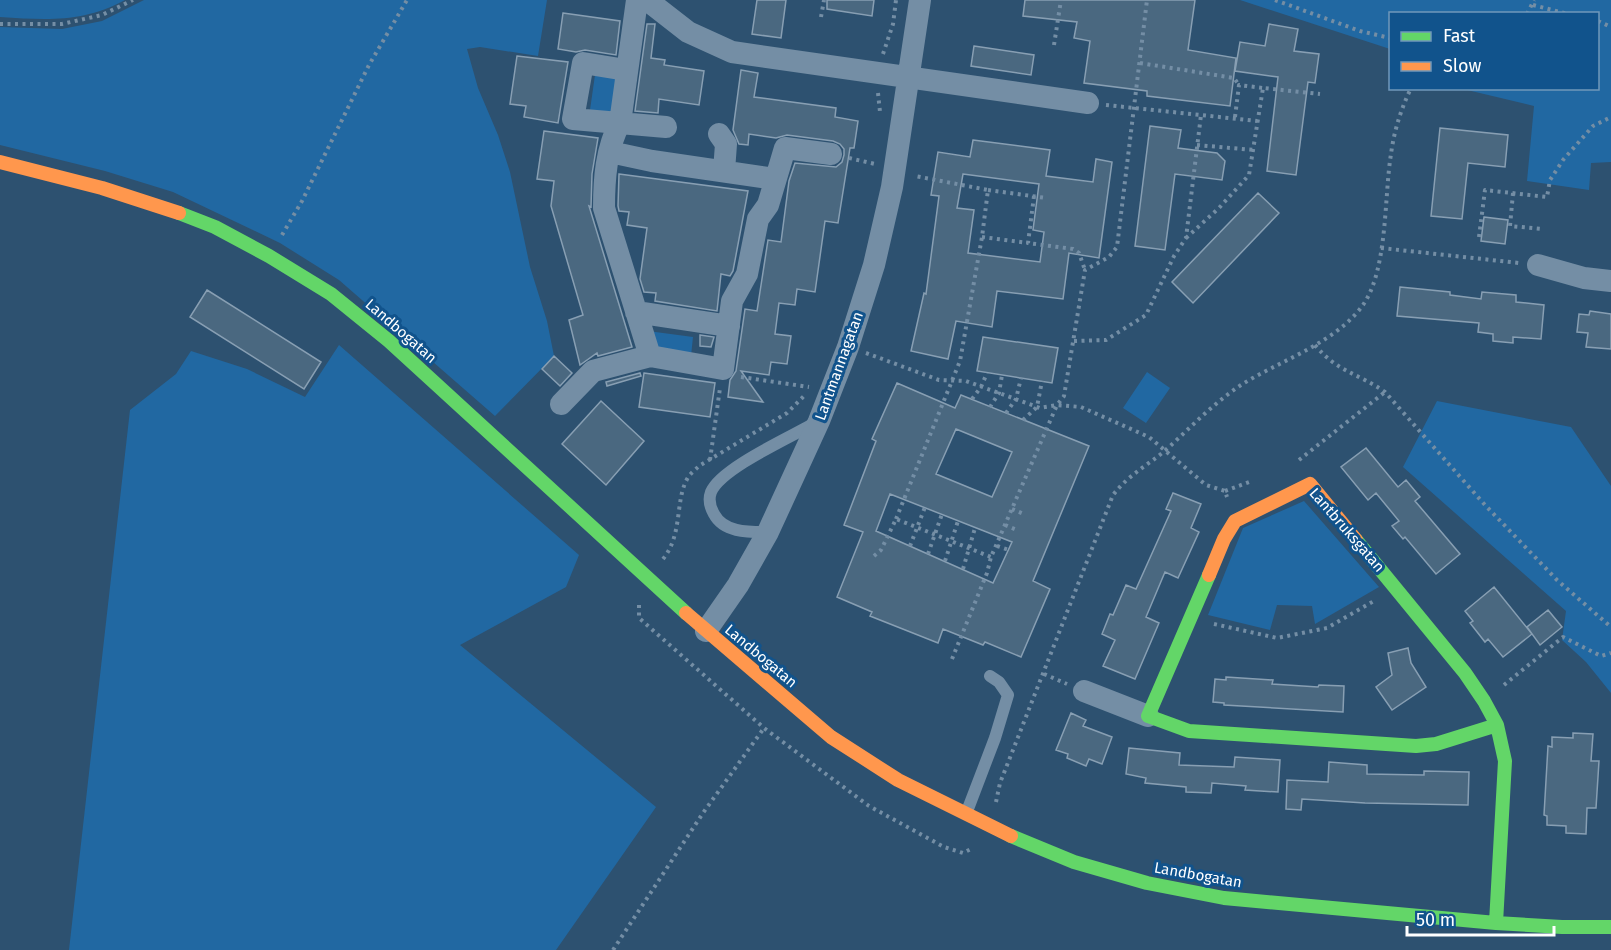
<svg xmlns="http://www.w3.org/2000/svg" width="1611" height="950" font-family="'Fira Sans',sans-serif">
  <rect width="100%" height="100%" fill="#2d5170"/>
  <path fill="#2168a2" d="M0,0H125C82,23 47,20 0,17Z
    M144,0H547L538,56L480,47L467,49L478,88L498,135L510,172L530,267L547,321L554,356L495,416L339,280L280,243L173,192L105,171L0,145V27L62,29L102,21Z
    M1240,0H1611V162L1591,163L1589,190L1527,181L1534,106L1463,89L1598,88V14H1390V49Z
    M595,75L618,78L613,114L590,110Z
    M648,331L693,337L691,356L656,351Z
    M339,345L579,555L566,587L460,645L656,807L556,950H69L130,410L176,374L191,351L247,369L305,397Z
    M1147,372L1170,388L1146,423L1123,408Z
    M1437,401L1571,427L1611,486V693L1586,662L1562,640L1566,611L1403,467Z
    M1304,501L1379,587L1315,624L1312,606L1277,605L1270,630L1208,615L1243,528Z"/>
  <path fill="#4a6880" stroke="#889fb3" stroke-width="1.5" fill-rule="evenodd" d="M757,0H786L781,38L752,34Z
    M827,0H874L872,16L827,9Z
    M1025,0H1195L1188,50L1236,58L1230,106L1147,96V91L1084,83L1090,41L1074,38L1077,22L1023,16Z
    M563,13L620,21L616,55L585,50L576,52L558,49Z
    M647,24H655L651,58L665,60L664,65L704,71L699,105L659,99L658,113L635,111Z
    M1269,24L1298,29L1294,51L1319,54L1315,83L1308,82L1296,175L1267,171L1278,77L1235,71L1240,42L1265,46Z
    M974,46L1034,55L1031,75L971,66Z
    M517,56L568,62L558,123L524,117L526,106L510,104Z
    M741,70L758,73L754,97L836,108L835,117L858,121L854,148H850L838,223L825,221L815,292L797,289L795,305L779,303L775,334L791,336L787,364L771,362L769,375L741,371L763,402L728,397L730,380L736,371L745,309L757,311L768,240L781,242L789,181L795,163L836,167L842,162L844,155V149L840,144L833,141L787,135L776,138L749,134L748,145L739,144L733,130Z
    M1150,126L1181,130L1178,148L1217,153L1225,161L1222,180L1175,174L1165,250L1135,246Z
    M1440,128L1508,135L1505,167L1468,163L1462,219L1431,216Z
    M544,131L598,138L592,174L591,207L589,206L632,347L598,356L597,353L580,365L569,320L583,315L551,206L554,181L537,179Z
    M973,140L1050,150L1046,176L1093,182L1096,159L1112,162L1099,258L1069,253L1063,299L997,291L992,327L956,321L948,359L911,351L924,293L926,294L939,196L931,195L938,152L970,157ZM963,174L1039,184L1033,230L1044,232L1040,262L968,253L974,210L957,208Z
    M619,174L748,191L733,271L730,276L721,274L717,311L655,301L656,293L644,292L640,279L647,228L627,225L629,212L619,211L618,206Z
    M1258,193L1279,213L1193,303L1172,282Z
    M1484,217L1508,220L1505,244L1481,241Z
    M1400,287L1450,292V295L1481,299L1482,292L1516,295V302L1544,305L1541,339L1513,337V343L1493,341V334L1478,332L1479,323L1397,316Z
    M207,290L321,362L304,389L190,317Z
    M1590,311L1611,314V349L1586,347L1588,333L1577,332L1579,314L1589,315Z
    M700,335L714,337L711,347L700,346Z
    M983,337L1058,348L1052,383L977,371Z
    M554,356L572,373L560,386L542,369Z
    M640,373L641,376L607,386L606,382Z
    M644,373L715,383L710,417L639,407Z
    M897,383L955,408L961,395L1089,446L1033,581L1050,589L1021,657L985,642L983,645L943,629L938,643L870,616L872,612L837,597L863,532L844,525L876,441L872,439ZM956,429L1012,452L992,497L936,474ZM890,494L1012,542L993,583L876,531Z
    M601,401L644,441L606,485L562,444Z
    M1366,448L1398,487L1406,480L1420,497L1415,501L1460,554L1436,574L1405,537L1403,539L1392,526L1399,521L1376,493L1368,500L1341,467Z
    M1173,493L1201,504L1191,528L1199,532L1178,578L1165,572L1146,617L1159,623L1135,679L1103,666L1115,640L1102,634L1110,614L1113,615L1126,585L1136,589L1171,511L1166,509Z
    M1494,587L1532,634L1503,657L1488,639L1485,642L1470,623L1473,621L1465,611Z
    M1548,610L1562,627L1540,645L1527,627Z
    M1408,648L1411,663L1426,687L1392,710L1376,687L1392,675L1388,653Z
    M1226,677L1273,680L1272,684L1318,687L1319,685L1344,686L1343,712L1224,705V703L1213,702L1215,679L1226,680Z
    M1071,713L1086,720L1083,726L1112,737L1102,764L1089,759L1086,766L1067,758L1068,754L1056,750Z
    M1573,733L1593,734L1591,761H1599L1596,808H1587L1586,834L1566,833V826L1547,825V816L1544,815L1548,746L1552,747V737L1573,738Z
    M1129,748L1180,753L1179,765L1234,767L1235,757L1280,760L1278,792L1245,790L1246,786L1212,783L1211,793L1186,792V787L1145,783L1146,778L1126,774Z
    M1329,762L1367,765V774L1424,775V771L1469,772L1468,805L1365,803L1302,799L1301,810L1286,809L1287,780L1328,782Z"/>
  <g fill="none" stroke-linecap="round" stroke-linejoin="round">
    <path stroke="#748ea5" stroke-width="4" stroke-dasharray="3 4.5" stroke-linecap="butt" d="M1275,0L1360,31L1390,38
      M1533,5L1568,14
      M1527,14L1534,0
      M821,17L824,0
      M1598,21L1611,27
      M0,24H62L102,15L133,0
      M1054,45L1061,0
      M883,54L893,24L896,0
      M1140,63L1234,78L1239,85
      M878,93L880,112
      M1106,105L1257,121
      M1235,117L1239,85L1263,88
      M1197,145L1254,150
      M849,158L875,164
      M988,190L1046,198
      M1513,193L1510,226L1543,229
      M1034,196L1028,243L1073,249L1079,253L1085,270
      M282,235L302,201L369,65L407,0
      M982,237L1028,243
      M1479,237L1485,190L1547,197L1550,180L1563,160L1593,126L1611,117
      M1186,238L1219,208L1249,175L1263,88L1320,94
      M1381,248L1519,263
      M1074,341L1106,340L1146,315L1174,256L1186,238L1201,115
      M1315,345C1337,372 1358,373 1385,392L1485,505L1557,580L1611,627
      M866,353L939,380L966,381L1040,408L1057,405L1081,407L1149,437L1206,485L1225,491L1227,497
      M741,377L809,387
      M972,399L981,387L987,373
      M990,407L999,393L1002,375
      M1006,413L1016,399L1021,378
      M1023,420L1037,407L1042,381
      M710,460L720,388
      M1299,460L1385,392
      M1225,491L1252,481
      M1012,509L1024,514
      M896,519L960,361L982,237L988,190L915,176
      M1005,525L1017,530
      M910,546L925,507
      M997,546L1009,550
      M928,554L942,514
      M874,556L881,550L896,519L991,557
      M663,559C684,533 674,498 689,476C692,472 696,469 699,466L787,413L806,394
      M945,561L958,521
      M963,569L975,528
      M639,605V618L764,728L869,806L944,847L963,853L973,848
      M1214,624L1277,638L1327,628L1374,601
      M952,659L987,573L991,557L1057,405L1064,396L1085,270L1109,257L1117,247L1147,0
      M1044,674L1067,684
      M1504,685L1563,637L1601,656L1611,653
      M996,802L1000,783L1113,495C1130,473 1149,465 1168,448C1192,426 1214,403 1241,385C1279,361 1336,343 1363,305C1388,269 1384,197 1391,154C1394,131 1401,109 1411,88
      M613,950L703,813L764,728"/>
    <path stroke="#748ea5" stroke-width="12" d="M768,532C749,532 724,533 714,514C710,507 708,500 711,492C721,468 791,437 815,423
      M966,814L995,738L1008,695L999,682L990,676"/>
    <path stroke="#748ea5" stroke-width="22" d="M637,0L620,123C606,148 604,180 604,208L650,356
      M647,0L688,32L732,52L1088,103
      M626,70L583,63L573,119L666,127
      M719,134L726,144L724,171
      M610,152L652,161L775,179
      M1538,265L1584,278L1611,281
      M636,312L729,326
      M561,404L593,371L650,356L723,369L732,301L747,274L758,219L768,205L785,148L831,154
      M706,631L738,585L768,532L819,421L848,347L874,265L892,187L920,0
      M1084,691L1148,716"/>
    <path stroke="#63d668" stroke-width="14" d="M179,213L215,227L269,256L331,294L389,341L686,613
      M1356,540L1465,673L1484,701L1497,725L1505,761L1496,923
      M1209,575L1148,716L1189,731L1416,746L1436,744L1497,725
      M1011,836L1074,862L1147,883L1224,898L1496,923L1562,927H1611"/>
    <path stroke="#ff974d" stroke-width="14" d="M0,162L102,188L179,213
      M1209,575L1224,539L1235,521L1310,484L1356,540
      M686,613L831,737L898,780L1011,836"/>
  </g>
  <g text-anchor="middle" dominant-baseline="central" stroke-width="6" stroke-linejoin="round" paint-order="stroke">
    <g font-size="15" fill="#fff" stroke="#11538c">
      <text transform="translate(401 331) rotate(41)">Landbogatan</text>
      <text transform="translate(839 366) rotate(-70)">Lantmannagatan</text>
      <text transform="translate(1347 530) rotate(49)">Lantbruksgatan</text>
      <text transform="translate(761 656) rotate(40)">Landbogatan</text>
      <text transform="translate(1198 875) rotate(10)">Landbogatan</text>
    </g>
  </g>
  <rect x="1389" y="12" width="210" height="78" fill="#11538c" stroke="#7098ba" stroke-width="1.5"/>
  <rect x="1401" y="32" width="30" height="9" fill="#63d668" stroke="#7098ba" stroke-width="1.5"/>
  <text x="1443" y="42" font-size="18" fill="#ffffff">Fast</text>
  <rect x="1401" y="62" width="30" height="9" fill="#ff974d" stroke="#7098ba" stroke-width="1.5"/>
  <text x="1443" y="72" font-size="18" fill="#ffffff">Slow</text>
  <path d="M1407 926v9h147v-9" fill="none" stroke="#ffffff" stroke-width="3"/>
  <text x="1416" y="926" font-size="18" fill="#ffffff" stroke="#11538c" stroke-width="4.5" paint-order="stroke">50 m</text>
</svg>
